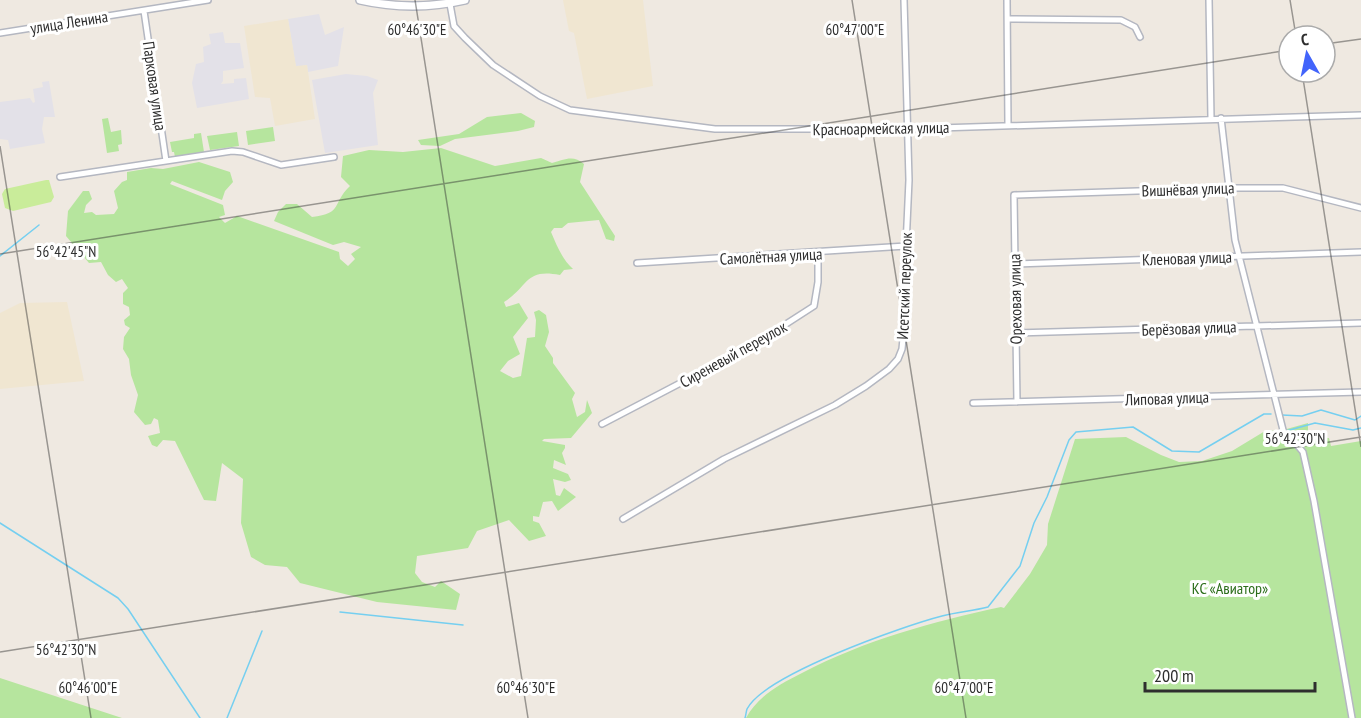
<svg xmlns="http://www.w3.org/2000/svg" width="1361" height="718" font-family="'PT Sans Narrow',sans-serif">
  <rect width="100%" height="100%" fill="#efe9e1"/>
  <path fill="#e3e1e8" d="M319,14L325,35L344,27L338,66L308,72L307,65L296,67L288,19Z
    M223,32L225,43H240L244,68L223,71V81L221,84L234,83V79L246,78L249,99L197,108L192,83L196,64L204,62L203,47L211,44L209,34Z
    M346,74L367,76L378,80L373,93L378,145L325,153L312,80Z
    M49,81L55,117H44L42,129L45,143L10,149L8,140L0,139V102L30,98L33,103L35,102L33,89L43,87L42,82Z"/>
  <path fill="#f0e6d1" d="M563,0H643L653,86L587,99L574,33L569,31Z
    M288,19L296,66L307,65L315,119L275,126L270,98L255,97L244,26Z
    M67,302L84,381L0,389V313L20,303Z"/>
  <path fill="#b6e59e" d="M521,113L535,121L534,127L518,131L455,139L440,146L421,145L418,140L459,134L487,117Z
    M108,118L111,132L121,130L122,144L118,145L119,151L107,153L102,119Z
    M273,127L275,141L248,145L246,131Z
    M237,132L239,146L210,150L207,136Z
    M201,133L204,152L175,157L174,152H172L170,142L194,138V134Z
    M441,148L495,166L541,158L552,163C564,160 573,154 584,164L580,182L615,236L614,241L606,239L599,220L568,223L562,228H554L551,232C557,246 562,259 573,269L564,270L560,275C525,268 529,286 504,302L506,307L519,303L528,318L513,337L520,354L508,361L500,371L513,378L521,376L527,338L535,337L536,320L534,312L539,310L546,315L549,332L545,346L553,358V363L575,393L572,399L577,417L585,412L587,400L592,413L571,438L544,439L542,441L565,445V448L562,453L566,465L554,460L553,468L568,474L571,480L565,482L553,479L556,495L560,496L564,488L576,497L558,511L552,501L543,502L539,517L533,516V521L539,523L546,536L529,541L509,520L477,531L468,548L417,556L415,573L422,582L435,587L441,581L460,594L456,610L377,602L300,583L287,567L265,565L251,557L241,523L243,479L222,463L216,501L204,500L175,441L163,440L157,447L152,445L148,436L160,433L158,420L154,418L151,424L145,425L134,412L138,395L131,375L129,359L123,349L124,337L130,328L125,325L124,320L130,315L129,307L123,304V293L128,288L122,279L116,282L108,275L101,262L89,263L66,236L68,211L83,191H89L92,199L86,205L84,213L92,212L96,215L114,214L118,208L114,191L122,182L127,180V172L151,168L163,169L199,162L230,172L233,182L225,191L222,200L172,181L170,184L223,205L225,215L219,217L225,223L237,216L339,252L340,259L348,266L355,259L351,254L361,247L344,242L333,245L274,221L278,212L286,204H297L312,217C344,213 331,204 350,186L341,177L343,156L369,150L403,152Z
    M1308,423V437L1329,438L1331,446L1361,441V718H746C758,696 780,684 802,673C865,640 932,622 1001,607L1004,608L1030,574L1047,545L1048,524L1075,439L1126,437L1161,455L1179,462L1202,461L1232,451L1265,431L1283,430Z
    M0,678L122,718H0Z"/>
  <path fill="#c9ec9a" d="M46,180H49L54,197L51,202L13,211L5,208L2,194L5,189Z"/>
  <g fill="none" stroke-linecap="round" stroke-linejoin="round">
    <path stroke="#75cff0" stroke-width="1.5" d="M0,256L39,225
      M1282,415L1302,416L1321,410L1355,420L1361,416
      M1286,431L1315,423L1353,430L1361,428
      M0,523L118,598L128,609L200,718
      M340,612L463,625
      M227,718L262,631
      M745,718C746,715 746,712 747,709C764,675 903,626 942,616C957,612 973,611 988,607L1020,566L1034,523L1047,497L1069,440L1076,432L1133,427L1172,451L1199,452L1264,414H1271"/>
    <defs>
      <path id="minor" d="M1007,0L1008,125
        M1209,0L1211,118
        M450,4L454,26L465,38L493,65L540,96L570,110L715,129H907L1361,115
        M144,11L166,161
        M1008,19L1121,20L1135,27L1140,37
        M0,33L208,0
        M1221,118L1235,240L1283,430L1285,435L1292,439L1303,452L1314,501L1352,718
        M60,177L232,151L243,152L281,165L334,157
        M637,263L906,246
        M1014,264L1361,252
        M1016,333L1361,323
        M1017,402L1014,195L1228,188H1283L1361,208
        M973,403L1361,392
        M602,424L755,344L814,306L818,282V253
        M623,519L724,459L835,405L866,386L889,369L898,359L902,349L906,306V246L909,180L904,0"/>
      <path id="tertiary" d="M360,0C395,8 430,8 465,0"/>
    </defs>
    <use href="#minor" stroke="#b4b7c1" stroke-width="8"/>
    <use href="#tertiary" stroke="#b4b7c1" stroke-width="10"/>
    <use href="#minor" stroke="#fff" stroke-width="5"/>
    <use href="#tertiary" stroke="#fff" stroke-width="7"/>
  </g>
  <path fill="none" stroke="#2e2e2e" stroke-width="1.5" stroke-opacity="0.45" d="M415,0L528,718M852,0L966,718M1290,0L1296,36M1325,44L1361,39M1302,72L1361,447M0,146L91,718M0,254L1289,50M0,652L1361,437"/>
  <g text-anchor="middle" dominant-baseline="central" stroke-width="6" stroke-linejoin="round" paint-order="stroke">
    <g font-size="16" fill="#2e2e2e" stroke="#fff">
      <text transform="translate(69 22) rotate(-9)">улица Ленина</text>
      <text transform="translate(155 86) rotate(82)">Парковая улица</text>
      <text transform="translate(881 128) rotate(-1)">Красноармейская улица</text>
      <text transform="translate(1188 189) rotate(-2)">Вишнёвая улица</text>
      <text transform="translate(771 256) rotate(-3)">Самолётная улица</text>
      <text transform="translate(1187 258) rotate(-2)">Кленовая улица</text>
      <text transform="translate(904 286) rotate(-88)">Исетский переулок</text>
      <text transform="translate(1015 299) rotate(-91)">Ореховая улица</text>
      <text transform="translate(1189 328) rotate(-2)">Берёзовая улица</text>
      <text transform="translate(733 354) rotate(-29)">Сиреневый переулок</text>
      <text transform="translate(1167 398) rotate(-2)">Липовая улица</text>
    </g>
    <g font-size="16" fill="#2c6e1b" stroke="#fff">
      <text x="1230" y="588">КС «Авиатор»</text>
    </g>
  </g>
  <g font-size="15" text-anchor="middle" fill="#2e2e2e" stroke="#fff" stroke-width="6" stroke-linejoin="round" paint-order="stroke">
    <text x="417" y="35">60°46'30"E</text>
    <text x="855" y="35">60°47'00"E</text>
    <text x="66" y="257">56°42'45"N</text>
    <text x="1295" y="444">56°42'30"N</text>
    <text x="66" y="655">56°42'30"N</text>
    <text x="88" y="693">60°46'00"E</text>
    <text x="526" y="693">60°46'30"E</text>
    <text x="964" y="693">60°47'00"E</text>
  </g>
  <g transform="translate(1307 54) rotate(351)"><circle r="28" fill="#ffffff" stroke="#ababab" stroke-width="1.5"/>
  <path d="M0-4.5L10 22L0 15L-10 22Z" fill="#4264fb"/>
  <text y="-9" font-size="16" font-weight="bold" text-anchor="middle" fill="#2e2e2e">С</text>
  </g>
  <path d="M1145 682v9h170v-9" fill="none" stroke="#2e2e2e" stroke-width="3"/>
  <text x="1154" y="682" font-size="18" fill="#2e2e2e" stroke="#ffffff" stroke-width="4.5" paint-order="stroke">200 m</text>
</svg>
